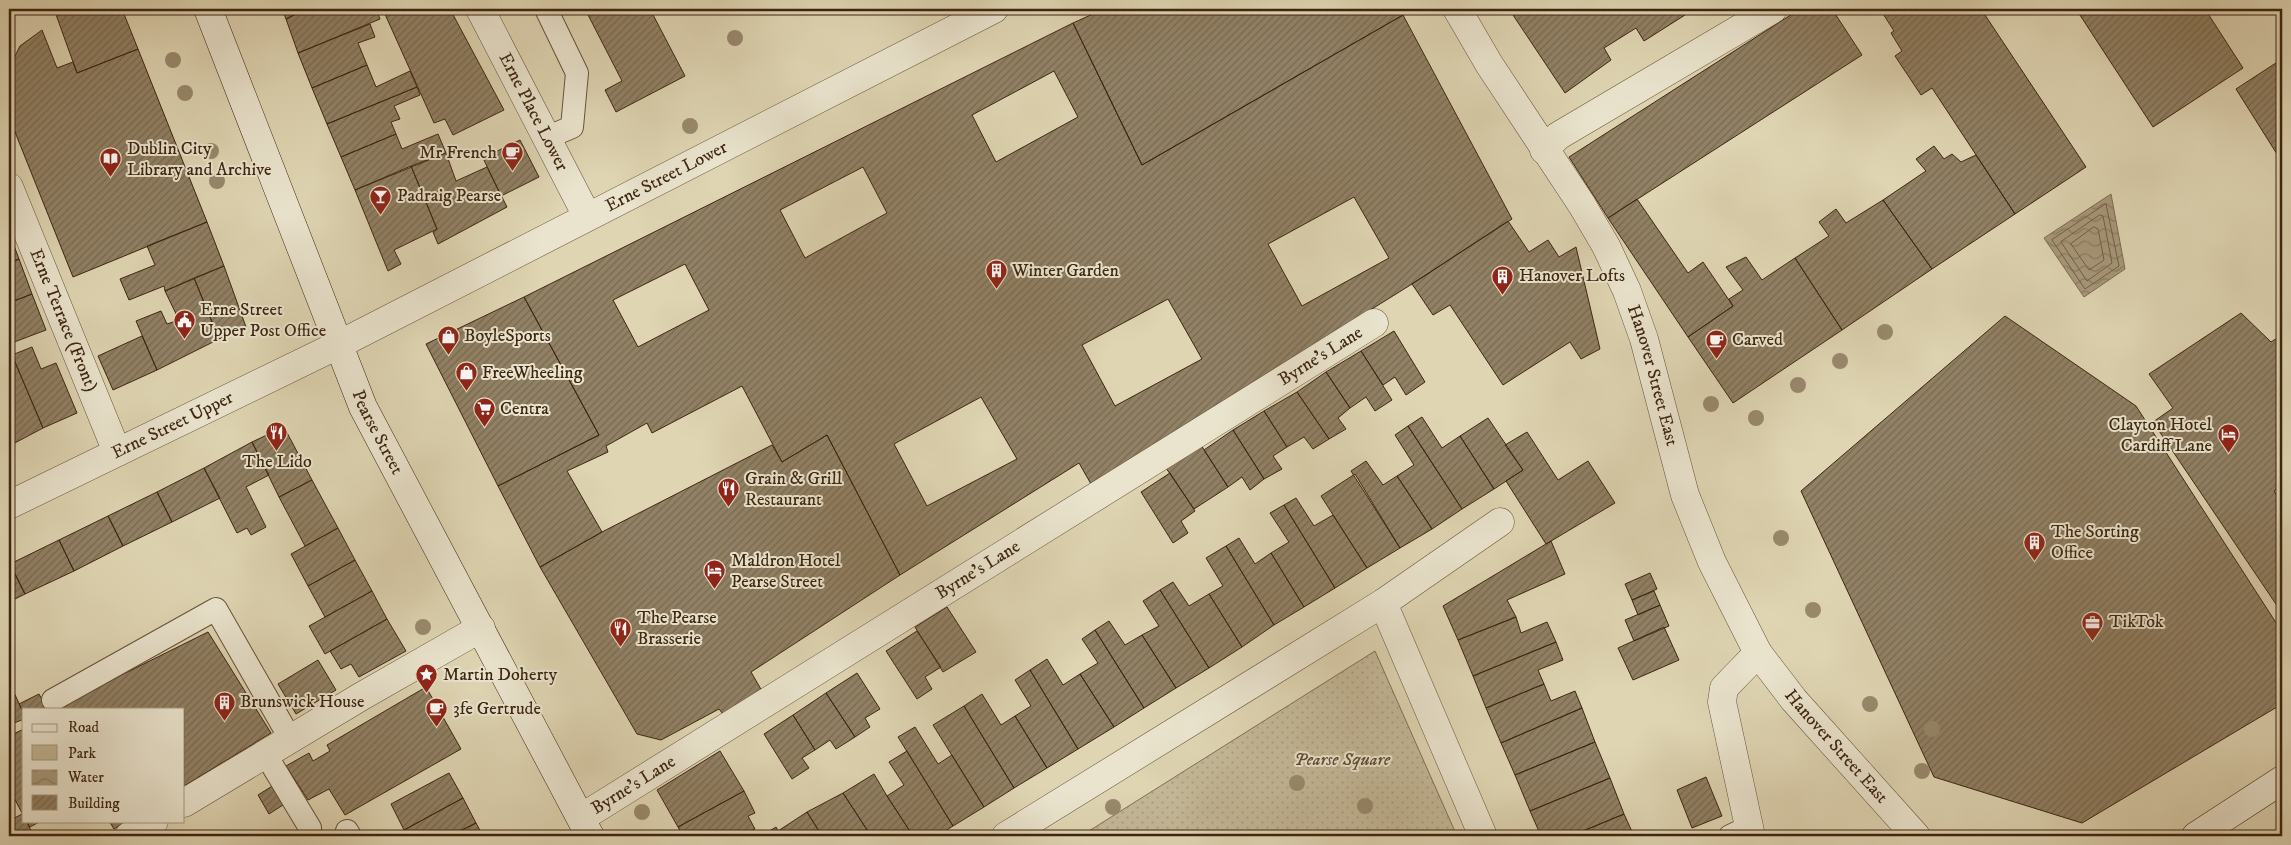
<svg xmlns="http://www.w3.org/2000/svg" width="2291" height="845" font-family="'IM FELL DW Pica',serif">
  <defs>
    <pattern id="green-dots" width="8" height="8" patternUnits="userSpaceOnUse" patternTransform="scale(1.25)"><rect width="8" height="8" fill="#c3b797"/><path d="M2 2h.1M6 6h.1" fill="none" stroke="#a89d81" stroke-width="1.8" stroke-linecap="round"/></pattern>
    <pattern id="water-waves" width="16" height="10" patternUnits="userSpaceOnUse" patternTransform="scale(1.25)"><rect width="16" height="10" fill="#a8997c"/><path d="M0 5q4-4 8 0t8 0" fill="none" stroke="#8a7d64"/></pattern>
    <pattern id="building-hatch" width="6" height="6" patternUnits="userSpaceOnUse" patternTransform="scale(1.25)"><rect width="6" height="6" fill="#918165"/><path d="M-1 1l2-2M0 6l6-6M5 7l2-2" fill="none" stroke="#786952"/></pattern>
  </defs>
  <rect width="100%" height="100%" fill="#dfd5b3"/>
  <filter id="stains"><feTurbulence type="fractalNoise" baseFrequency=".004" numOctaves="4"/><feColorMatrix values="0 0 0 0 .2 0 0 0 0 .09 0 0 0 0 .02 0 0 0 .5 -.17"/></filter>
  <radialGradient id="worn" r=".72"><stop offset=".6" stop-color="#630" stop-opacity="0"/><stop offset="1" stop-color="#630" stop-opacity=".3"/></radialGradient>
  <path fill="url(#green-dots)" stroke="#806e54" d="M1375,651L1457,836H1081Z"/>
  <path fill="url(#water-waves)" stroke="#7d6b51" d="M2111,194L2125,269L2084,297L2044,238Z"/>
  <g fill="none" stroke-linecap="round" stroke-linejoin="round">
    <path stroke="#725f46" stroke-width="1" d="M2106,204L2119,266L2085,289L2052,240Z
      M2100,215L2103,216L2112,263L2087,281L2061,242Z
      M2094,227L2098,229L2104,260L2089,270L2071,244Z"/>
  </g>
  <path fill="url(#building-hatch)" stroke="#3d2510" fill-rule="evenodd" d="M54,9H122L138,49L77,73Z
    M282,9H306L286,19Z
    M306,9H344L345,13L355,9H376L380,19L298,53L286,19Z
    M389,9H450L504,110L453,135L445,119L434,123L384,12Z
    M585,9H650L685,76L616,112L605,90L622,81Z
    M1104,9H1399L1403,15L1142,165L1073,23Z
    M1509,9H1682L1685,15L1644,41L1636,28L1604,48L1611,60L1565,93Z
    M1800,9H1832L1862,55L1608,218L1569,157Z
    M1880,9H1981L2086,167L2015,214L1932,88L1921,95L1895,56L1902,51L1891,33L1894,31Z
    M2076,9H2205L2243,68L2153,127Z
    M1403,15L1512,219L1412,284L1091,484L1079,463L900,575L827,435L782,462L742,386L652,433L647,423L606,446L608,452L567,471L602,532L540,567L498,486L599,435L524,297L1073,23L1142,165ZM1054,71L1078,117L996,162L972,115ZM863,167L887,213L805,258L780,210ZM1354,197L1389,258L1302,306L1268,244ZM685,264L709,310L638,347L613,300ZM1168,299L1202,359L1115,406L1082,345ZM981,397L1017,459L927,506L894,444Z
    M370,24L375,37L358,43L367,65L312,88L298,53Z
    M42,30L57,68L73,62L77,73L138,49L207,222L73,277L13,127L9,129V86L12,85L10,76L15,56L20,46Z
    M2282,59V162L2236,89Z
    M367,65L376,87L410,71L417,87L327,124L312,88Z
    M417,87L420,95L394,106L400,119L391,122L396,134L341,157L327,124Z
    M396,134L402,149L438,134L446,153L355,190L341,157Z
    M520,140L539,177L501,196L483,158Z
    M1934,146L1944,159L1952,154L1961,162L1976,155L2015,214L1932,269L1883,200L1926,171L1916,159Z
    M446,153L456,181L487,167L507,207L438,244L433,232L437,229L411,166Z
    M411,166L437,229L394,250L401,264L388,271L355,190Z
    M1637,199L1688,273L1703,262L1733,306L1688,337L1608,218Z
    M1883,200L1932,269L1842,330L1795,258L1829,236L1819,222L1836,209L1846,223Z
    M1508,221L1529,252L1548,240L1559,257L1576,247L1600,349L1581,359L1570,342L1503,385L1450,305L1433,315L1412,284Z
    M207,222L224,266L165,291L164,286L129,300L120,279L155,265L147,246Z
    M9,232L19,259L9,263Z
    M1746,257L1762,280L1795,258L1842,330L1733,403L1688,337L1733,306L1729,299L1743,290L1726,267Z
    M19,259L32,294L9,303V263Z
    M224,266L246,327L219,339L194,278Z
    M194,278L219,339L157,370L136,321L161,311L167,324L179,320L165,291Z
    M32,294L46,330L9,344V303Z
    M524,297L599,435L498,486L426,344Z
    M2241,313L2271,342L2282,335V485L2274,491L2282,503V613L2153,422L2173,408L2149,374Z
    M2005,316L2136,406L2282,632V704L2082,823L1934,777L1801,491Z
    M1394,331L1425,382L1406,395L1395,377L1383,385L1361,351Z
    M142,336L157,370L113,390L98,356Z
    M32,347L41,369L56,363L77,413L43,428L12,355Z
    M1361,351L1392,400L1375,411L1366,397L1350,408L1326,372Z
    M12,355L43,428L11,445L9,440V356Z
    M1326,372L1350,408L1338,418L1346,429L1329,439L1297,392Z
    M1297,392L1329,439L1313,449L1304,437L1287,447L1264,411Z
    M1264,411L1287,447L1273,456L1282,469L1264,479L1233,430Z
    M1422,417L1442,448L1460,436L1494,489L1462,509L1408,426Z
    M1488,418L1523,470L1494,489L1460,436Z
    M1408,426L1462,509L1432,529L1397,476L1414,465L1395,435Z
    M284,427L312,480L279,497L252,442Z
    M1233,430L1264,479L1250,490L1242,477L1228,487L1204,450Z
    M1527,432L1558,480L1588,461L1615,503L1546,544L1506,481L1523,470L1505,445Z
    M827,435L900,575L751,672L762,691L723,714L719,709L661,740L637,734L540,567L602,532L772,445L782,462Z
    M252,442L269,475L246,487L266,527L251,535L247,528L237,533L204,468Z
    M1201,445L1228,487L1194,509L1166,468Z
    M1366,461L1383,485L1397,476L1432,529L1400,548L1351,471Z
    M204,468L220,498L172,522L157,492Z
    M1170,473L1195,511L1181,521L1188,533L1173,543L1141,492Z
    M1355,474L1400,548L1367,568L1321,496Z
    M312,480L338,528L305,546L279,497Z
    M157,492L172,522L123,546L108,516Z
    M1296,498L1314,526L1333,515L1367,568L1335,588L1284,505Z
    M1284,505L1335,588L1304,607L1271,553L1289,542L1270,513Z
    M108,516L123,546L74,571L59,540Z
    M338,528L355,560L308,586L291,554Z
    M1239,538L1255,564L1271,553L1304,607L1274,625L1226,546Z
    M59,540L74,571L25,594L10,564Z
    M1551,541L1565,574L1507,600L1516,617L1458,640L1443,606Z
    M1226,546L1274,625L1242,647L1209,594L1223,586L1206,558Z
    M355,560L372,591L325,617L308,586Z
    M9,564H10L25,594L9,602Z
    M1650,573L1657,589L1632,600L1625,584Z
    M1173,582L1189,606L1209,594L1242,647L1209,668L1160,590Z
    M1160,590L1209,668L1176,688L1142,635L1159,626L1143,601Z
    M372,591L387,619L325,654L309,626Z
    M1654,591L1660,605L1638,615L1632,600Z
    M1660,605L1669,626L1634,641L1625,620Z
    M947,607L976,652L943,672L915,627Z
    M1516,617L1521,633L1547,622L1556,642L1473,676L1458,640Z
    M387,619L406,651L359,677L351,664L341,669L330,651Z
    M1109,621L1125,645L1142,635L1176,688L1144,708L1095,630Z
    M1664,627L1679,660L1633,680L1618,648Z
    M1095,630L1144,708L1114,727L1080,674L1098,663L1082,639Z
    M917,631L941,667L925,677L932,689L917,699L886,651Z
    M208,632L271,733L184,786V709H53Z
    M1556,642L1563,660L1538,670L1544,684L1486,708L1473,676Z
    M1047,659L1063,685L1080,674L1114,727L1078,749L1030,670Z
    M318,660L336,690L296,714L278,684Z
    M1030,670L1078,749L1047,768L1015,716L1031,706L1015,680Z
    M857,673L880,709L865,718L870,727L855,737L826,693Z
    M9,682L24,714V719L9,725Z
    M1544,684L1551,701L1575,691L1582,708L1501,743L1486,708Z
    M426,687L461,749L345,815L329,789L308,800L286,766L309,753L313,761L330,751L327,745Z
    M826,693L855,737L836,749L830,740L815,750L793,715Z
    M39,694L47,709H24V714L19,704Z
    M982,694L1001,725L1015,716L1047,768L1014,788L964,706Z
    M964,706L1014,788L984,807L933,725Z
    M1582,708L1595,742L1515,775L1501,743Z
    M793,715L815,750L802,758L809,768L792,779L764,734Z
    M915,727L938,764L952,755L984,807L953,826L898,737Z
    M24,729V817L9,788V736Z
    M1595,742L1610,778L1530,811L1515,775Z
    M720,751L744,791L678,827L657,790Z
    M907,751L953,826L937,836H913L887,796L904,785L889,762Z
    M449,773L463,798L404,830L391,804Z
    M874,774L887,796L913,836H871L843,793Z
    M1706,777L1722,816L1692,828L1677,790Z
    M1610,778L1624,814L1571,836H1541L1530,811Z
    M274,785L286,803L269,814L258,795Z
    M744,791L755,813L748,816L755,829L742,836H683L678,827Z
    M843,793L871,836H822L807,812Z
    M463,798L476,823L450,836H408L404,830Z
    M807,812L822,836H781L778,831Z
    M22,814L24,821H26L34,836H9V821Z
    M1624,814L1634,836H1571Z
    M26,821H41L30,827Z
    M109,821H127L114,829Z
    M476,823L483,836H450Z
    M776,827L781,836H761Z"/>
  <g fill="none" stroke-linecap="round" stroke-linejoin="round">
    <defs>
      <path id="service" d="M546,9L577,73L572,127L546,138
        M53,700L216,609L291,740
        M266,755L310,828
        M347,831L350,836
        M1730,836L1749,827"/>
      <path id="pedestrian" d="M1544,150L1558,136L1773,9"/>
      <g id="minor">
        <path id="s1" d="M480,9L587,216"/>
        <path id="s2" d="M9,187L117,452"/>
        <path d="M1383,603L1483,836"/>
        <path d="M184,803L362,696L481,628"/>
        <path id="s3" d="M581,818L1374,323"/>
        <path d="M129,836L154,821"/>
        <path d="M1006,836L1383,603L1500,522"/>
        <path d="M1751,836L1722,702L1724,688L1758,653"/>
      </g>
      <g id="tertiary">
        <path id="s4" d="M1457,9L1489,64L1582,205L1606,246L1627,291L1644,339L1685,495L1712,562L1758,653L1794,700L1916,836"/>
        <path id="s5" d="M9,505L338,345L994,9"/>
      </g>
      <g id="secondary">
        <path id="s6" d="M208,9L363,407L590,836"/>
        <path d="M2196,836L2282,780"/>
      </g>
    </defs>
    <use href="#service" stroke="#665139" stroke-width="24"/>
    <use href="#pedestrian" stroke="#665139" stroke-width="29"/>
    <use href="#minor" stroke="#665139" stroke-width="29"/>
    <use href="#tertiary" stroke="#665139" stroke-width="29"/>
    <use href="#secondary" stroke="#3d2510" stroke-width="29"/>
    <use href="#service" stroke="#eae4ce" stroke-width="22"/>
    <use href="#pedestrian" stroke="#eae4ce" stroke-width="28"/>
    <use href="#minor" stroke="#eae4ce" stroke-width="28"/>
    <use href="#tertiary" stroke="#eae4ce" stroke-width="28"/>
    <use href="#secondary" stroke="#eae4ce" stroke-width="28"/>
  </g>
  <g fill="#98896c">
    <circle cx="735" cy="38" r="8"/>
    <circle cx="173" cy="60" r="8"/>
    <circle cx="185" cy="93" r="8"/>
    <circle cx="690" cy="126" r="8"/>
    <circle cx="211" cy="151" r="8"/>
    <circle cx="217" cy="181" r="8"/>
    <circle cx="1885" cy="332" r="8"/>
    <circle cx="1840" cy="361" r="8"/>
    <circle cx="1798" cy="385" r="8"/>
    <circle cx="1711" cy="404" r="8"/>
    <circle cx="1756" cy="418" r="8"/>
    <circle cx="1781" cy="538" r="8"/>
    <circle cx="1813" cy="610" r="8"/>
    <circle cx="423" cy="627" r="8"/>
    <circle cx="1870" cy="704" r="8"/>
    <circle cx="1932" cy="729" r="8"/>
    <circle cx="1922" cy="771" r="8"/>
    <circle cx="1297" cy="783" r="8"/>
    <circle cx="1365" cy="806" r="8"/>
    <circle cx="1113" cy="807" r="8"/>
    <circle cx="642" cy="812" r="8"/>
  </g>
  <defs>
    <symbol id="cafe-pin" viewBox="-11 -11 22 30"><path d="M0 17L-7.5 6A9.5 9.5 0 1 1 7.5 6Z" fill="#8f2418" stroke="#eae4ce"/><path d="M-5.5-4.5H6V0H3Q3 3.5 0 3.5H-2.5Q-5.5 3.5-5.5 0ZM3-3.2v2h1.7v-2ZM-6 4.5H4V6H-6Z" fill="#fff"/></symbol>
    <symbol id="library-pin" viewBox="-11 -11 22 30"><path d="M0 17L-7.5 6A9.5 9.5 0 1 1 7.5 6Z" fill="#8f2418" stroke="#eae4ce"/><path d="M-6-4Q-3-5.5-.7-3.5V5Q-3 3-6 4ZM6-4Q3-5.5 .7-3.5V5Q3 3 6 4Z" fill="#fff"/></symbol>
    <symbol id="bar-pin" viewBox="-11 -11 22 30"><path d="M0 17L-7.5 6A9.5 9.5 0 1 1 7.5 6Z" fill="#8f2418" stroke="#eae4ce"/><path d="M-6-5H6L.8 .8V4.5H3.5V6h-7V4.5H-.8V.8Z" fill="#fff"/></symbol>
    <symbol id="building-pin" viewBox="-11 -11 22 30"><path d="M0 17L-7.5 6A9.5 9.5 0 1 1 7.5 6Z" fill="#8f2418" stroke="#eae4ce"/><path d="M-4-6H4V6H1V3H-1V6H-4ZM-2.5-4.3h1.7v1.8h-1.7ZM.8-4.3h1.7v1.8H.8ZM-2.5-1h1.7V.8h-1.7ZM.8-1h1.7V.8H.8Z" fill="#fff"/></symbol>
    <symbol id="civic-pin" viewBox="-11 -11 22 30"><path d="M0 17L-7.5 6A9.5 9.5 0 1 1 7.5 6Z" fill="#8f2418" stroke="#eae4ce"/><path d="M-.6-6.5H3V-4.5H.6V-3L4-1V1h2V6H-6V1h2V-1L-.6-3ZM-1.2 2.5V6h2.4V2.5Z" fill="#fff"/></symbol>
    <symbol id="shop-pin" viewBox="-11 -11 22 30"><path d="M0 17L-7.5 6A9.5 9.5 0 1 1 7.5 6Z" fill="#8f2418" stroke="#eae4ce"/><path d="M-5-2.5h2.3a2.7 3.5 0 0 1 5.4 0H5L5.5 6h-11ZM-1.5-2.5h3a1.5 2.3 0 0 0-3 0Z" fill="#fff"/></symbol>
    <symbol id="supermarket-pin" viewBox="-11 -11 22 30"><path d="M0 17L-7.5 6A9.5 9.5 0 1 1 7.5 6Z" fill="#8f2418" stroke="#eae4ce"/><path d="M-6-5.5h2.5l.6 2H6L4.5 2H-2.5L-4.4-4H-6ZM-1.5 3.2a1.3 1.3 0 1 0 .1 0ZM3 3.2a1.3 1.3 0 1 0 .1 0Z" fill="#fff"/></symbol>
    <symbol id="restaurant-pin" viewBox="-11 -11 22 30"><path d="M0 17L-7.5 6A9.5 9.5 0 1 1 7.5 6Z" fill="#8f2418" stroke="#eae4ce"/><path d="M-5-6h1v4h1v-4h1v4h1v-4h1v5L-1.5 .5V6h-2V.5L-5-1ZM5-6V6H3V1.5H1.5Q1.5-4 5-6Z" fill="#fff"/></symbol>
    <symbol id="hotel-pin" viewBox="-11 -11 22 30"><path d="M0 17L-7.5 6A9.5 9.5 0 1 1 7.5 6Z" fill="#8f2418" stroke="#eae4ce"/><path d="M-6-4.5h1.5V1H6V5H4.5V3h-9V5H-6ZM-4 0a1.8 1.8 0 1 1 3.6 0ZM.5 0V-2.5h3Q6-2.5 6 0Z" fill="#fff"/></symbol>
    <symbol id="office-pin" viewBox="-11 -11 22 30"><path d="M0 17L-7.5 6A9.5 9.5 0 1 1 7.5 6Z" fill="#8f2418" stroke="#eae4ce"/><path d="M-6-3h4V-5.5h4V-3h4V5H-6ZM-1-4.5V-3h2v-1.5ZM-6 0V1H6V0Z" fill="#fff"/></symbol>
    <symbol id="sight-pin" viewBox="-11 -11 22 30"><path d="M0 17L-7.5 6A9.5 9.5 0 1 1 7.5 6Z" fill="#8f2418" stroke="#eae4ce"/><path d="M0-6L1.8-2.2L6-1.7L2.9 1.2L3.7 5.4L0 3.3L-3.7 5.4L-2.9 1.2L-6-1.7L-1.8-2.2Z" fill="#fff"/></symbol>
  </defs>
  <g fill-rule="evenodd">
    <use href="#cafe-pin" x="500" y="140" width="25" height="34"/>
    <use href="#library-pin" x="98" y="146" width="25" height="34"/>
    <use href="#bar-pin" x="368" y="184" width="25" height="34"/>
    <use href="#building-pin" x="984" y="258" width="25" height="34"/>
    <use href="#building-pin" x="1490" y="264" width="25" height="34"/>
    <use href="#civic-pin" x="172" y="308" width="25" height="34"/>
    <use href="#shop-pin" x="436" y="324" width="25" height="34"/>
    <use href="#cafe-pin" x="1704" y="328" width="25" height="34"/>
    <use href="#shop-pin" x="454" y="360" width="25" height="34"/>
    <use href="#supermarket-pin" x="472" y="396" width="25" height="34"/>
    <use href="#restaurant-pin" x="264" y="420" width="25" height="34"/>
    <use href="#hotel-pin" x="2216" y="422" width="25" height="34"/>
    <use href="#restaurant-pin" x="716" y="476" width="25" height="34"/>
    <use href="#building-pin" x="2022" y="530" width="25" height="34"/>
    <use href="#hotel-pin" x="702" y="558" width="25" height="34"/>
    <use href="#office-pin" x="2080" y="610" width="25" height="34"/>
    <use href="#restaurant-pin" x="608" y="616" width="25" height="34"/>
    <use href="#sight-pin" x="414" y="662" width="25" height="34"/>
    <use href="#building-pin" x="212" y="690" width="25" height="34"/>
    <use href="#cafe-pin" x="424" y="696" width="25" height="34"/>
  </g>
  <g text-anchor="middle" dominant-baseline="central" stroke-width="4" stroke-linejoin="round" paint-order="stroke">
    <g font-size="18" fill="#3d2510" stroke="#eae4ce">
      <text stroke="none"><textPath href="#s1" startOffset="116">Erne Place Lower</textPath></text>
      <text stroke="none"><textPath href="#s5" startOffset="735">Erne Street Lower</textPath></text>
      <text stroke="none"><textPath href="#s2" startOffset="144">Erne Terrace (Front)</textPath></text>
      <text stroke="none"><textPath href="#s3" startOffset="872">Byrne's Lane</textPath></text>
      <text stroke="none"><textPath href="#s4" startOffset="418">Hanover Street East</textPath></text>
      <text stroke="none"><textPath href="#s5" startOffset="182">Erne Street Upper</textPath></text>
      <text stroke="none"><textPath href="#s6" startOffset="456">Pearse Street</textPath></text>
      <text stroke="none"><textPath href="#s3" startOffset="468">Byrne's Lane</textPath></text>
      <text stroke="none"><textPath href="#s4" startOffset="838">Hanover Street East</textPath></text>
      <text stroke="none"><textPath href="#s3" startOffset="62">Byrne's Lane</textPath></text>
    </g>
    <g font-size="18" fill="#3d2510" stroke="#eae4ce" text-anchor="start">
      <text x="127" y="149">Dublin City<tspan x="127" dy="21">Library and Archive</tspan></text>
      <text x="497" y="153" text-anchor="end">Mr French</text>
      <text x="397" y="196">Padraig Pearse</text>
      <text x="1012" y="271">Winter Garden</text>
      <text x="1519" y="276">Hanover Lofts</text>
      <text x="200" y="310">Erne Street<tspan x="200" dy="21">Upper Post Office</tspan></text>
      <text x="464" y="336">BoyleSports</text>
      <text x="1732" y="340">Carved</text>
      <text x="482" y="373">FreeWheeling</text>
      <text x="500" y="409">Centra</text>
      <text x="2212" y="425" text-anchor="end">Clayton Hotel<tspan x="2212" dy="21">Cardiff Lane</tspan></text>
      <text x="277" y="462" text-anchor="middle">The Lido</text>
      <text x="745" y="479">Grain &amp; Grill<tspan x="745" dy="21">Restaurant</tspan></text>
      <text x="2051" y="532">The Sorting<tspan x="2051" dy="21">Office</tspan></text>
      <text x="731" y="561">Maldron Hotel<tspan x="731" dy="21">Pearse Street</tspan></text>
      <text x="637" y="618">The Pearse<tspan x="637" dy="21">Brasserie</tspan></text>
      <text x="2109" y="622">TikTok</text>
      <text x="443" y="675">Martin Doherty</text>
      <text x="240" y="702">Brunswick House</text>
      <text x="453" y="709">3fe Gertrude</text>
    </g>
    <g font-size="18" font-style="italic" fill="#5e4a32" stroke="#eae4ce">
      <text x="1342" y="760">Pearse Square</text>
    </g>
  </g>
  <rect width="2291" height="845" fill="none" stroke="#dfd5b3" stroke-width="30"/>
  <rect x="10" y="10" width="2271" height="825" fill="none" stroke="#3d2510" stroke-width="2.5"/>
  <rect x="15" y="15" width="2261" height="815" fill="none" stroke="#3d2510"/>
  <rect x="22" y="708" width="162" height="115" fill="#eae4ce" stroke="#a59882"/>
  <rect x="32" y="724" width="25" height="8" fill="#eae4ce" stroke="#a59882"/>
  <text x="68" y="732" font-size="15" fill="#3d2510">Road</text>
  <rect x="32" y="745" width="25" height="15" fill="#c3b797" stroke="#a59882"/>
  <text x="68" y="758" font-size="15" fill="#3d2510">Park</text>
  <rect x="32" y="770" width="25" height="15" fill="url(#water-waves)" stroke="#a59882"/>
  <text x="68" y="782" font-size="15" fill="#3d2510">Water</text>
  <rect x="32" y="795" width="25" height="15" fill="url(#building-hatch)" stroke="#a59882"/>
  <text x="68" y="808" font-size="15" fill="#3d2510">Building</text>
  <rect width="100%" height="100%" filter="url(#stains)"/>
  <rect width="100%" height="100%" fill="url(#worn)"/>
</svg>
